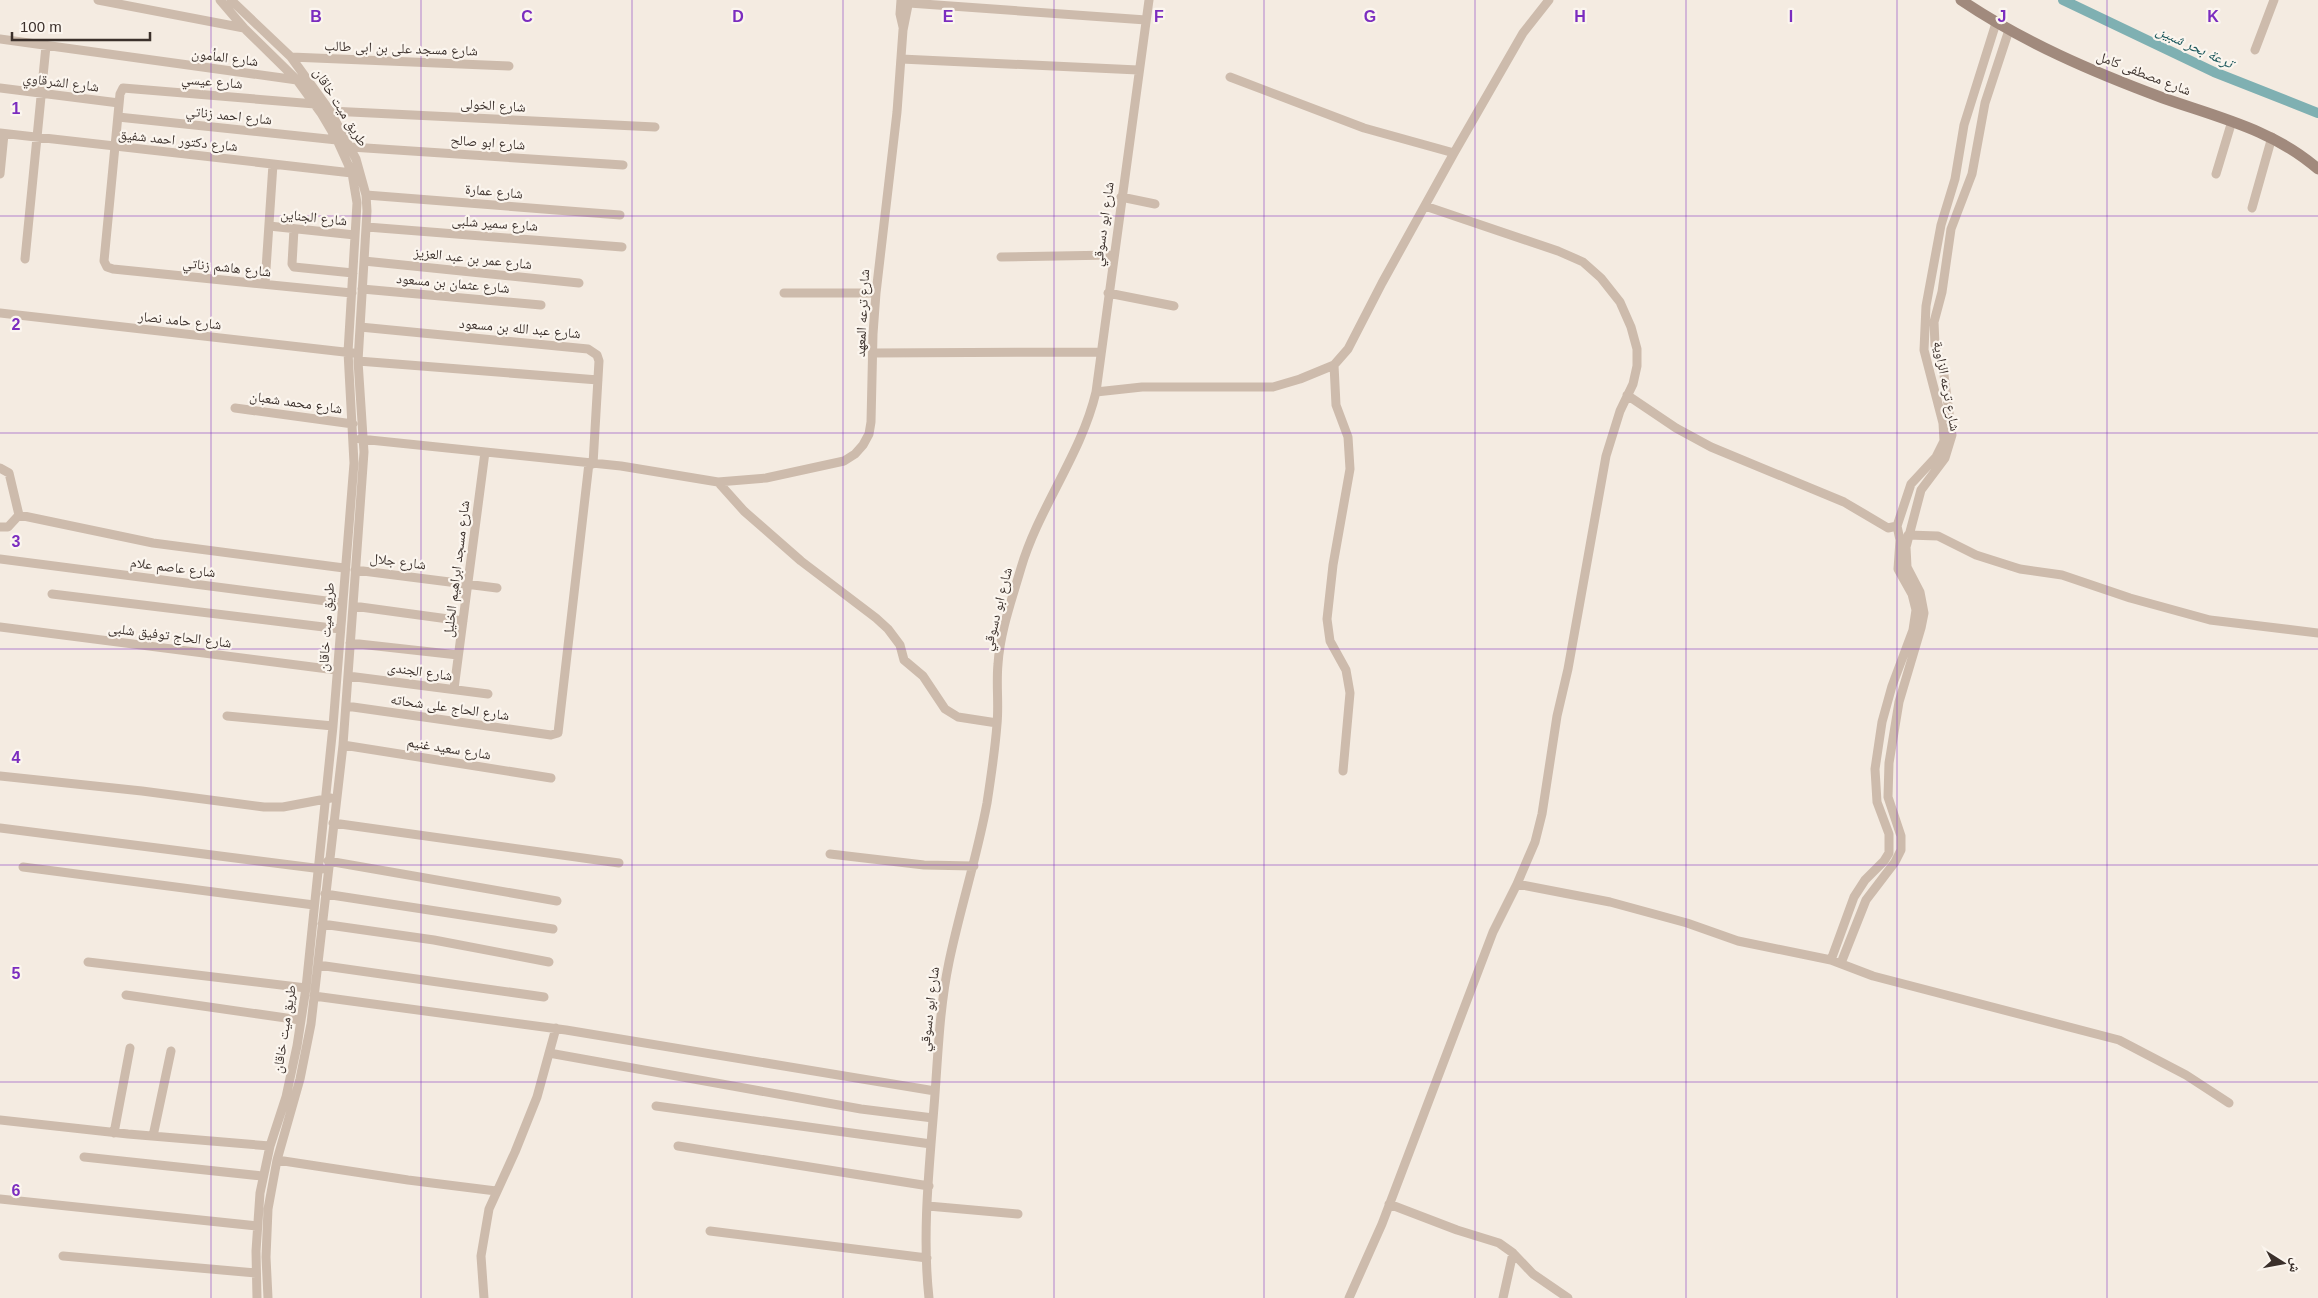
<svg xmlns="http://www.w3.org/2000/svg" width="2318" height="1298" font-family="Helvetica,'Noto Naskh Arabic',sans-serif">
  <rect width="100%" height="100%" fill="#f4ebe1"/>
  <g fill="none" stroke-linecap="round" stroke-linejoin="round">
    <path stroke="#7fb0b2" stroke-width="10" d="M2063,0L2214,72L2318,113"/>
    <path stroke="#cdbbac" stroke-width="9" d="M98,0L244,28
      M220,0L244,28L297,80L321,113L337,140L352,173L357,203L348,352L354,463L333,726L306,988L297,1046L286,1097L270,1146L260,1193L256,1251L257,1298
      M231,0L291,57L330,111L356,159L366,195L367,211L358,361L364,452L343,745L311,1024L300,1079L277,1160L268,1209L266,1257L268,1298
      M901,0L900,14L903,27
      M909,3L1146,20
      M0,39L297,80
      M2255,50L2274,0
      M291,57L509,66
      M901,59L1138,70
      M1230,77L1364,128L1454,153
      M0,88L119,103
      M315,104L123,88L120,94L104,261L107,267L113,269L352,293
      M330,111L655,127
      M118,117L337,140
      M0,133L352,173
      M351,147L623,165
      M0,174L4,134
      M2216,174L2232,121
      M366,195L620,215
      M1121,197L1155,204
      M1425,206L1558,251L1583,262L1601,278L1620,302L1631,327L1637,349V366L1633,384L1620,411L1606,456L1568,669L1557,716L1542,814L1535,842L1517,884
      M2252,208L2272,137
      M269,226L355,235
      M367,227L622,247
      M294,229L292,264L294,267L353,273
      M1001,257L1113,255
      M25,259L46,46
      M364,261L579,283
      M265,284L273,164
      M362,289L541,305
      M784,293H876
      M1108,293L1174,306
      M0,313L353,353
      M360,327L588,349L597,355L599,361L593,464
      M873,353L1100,352
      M358,361L598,380
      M1334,365L1336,405L1348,437L1350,469L1333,565L1327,619L1330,641L1346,670L1350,693L1343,771
      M1096,392L1142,387H1273L1300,379L1334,365L1348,349L1382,283L1454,153L1523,33L1549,0
      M1627,395L1676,428L1711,447L1844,502L1888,528L1897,526
      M235,408L353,424
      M360,439L621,466L718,482L744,511L801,561L876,618L888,629L900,645L904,660L923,676L945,709L958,717L997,723
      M0,468L9,473L19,515
      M718,482L766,478L844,461L855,454L863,445L869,434L871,422L873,334L876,293L897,112L903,30L909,0
      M0,527H8L19,515L153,543L344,568
      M1908,535L1938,536L1976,555L2020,569L2062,575L2130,598L2210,620L2318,633
      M0,559L342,603
      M355,570L497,588
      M52,594L340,629
      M353,606L463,621
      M0,627L336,670
      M350,643L458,655
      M348,676L488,694
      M454,689L485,452
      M346,706L551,735L558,733L589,463
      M227,716L333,726
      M343,745L551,778
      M0,776L142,791L264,807H283L331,798
      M333,823L619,863
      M0,828L322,869
      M830,854L924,865L974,866
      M328,861L557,901
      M23,867L314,905
      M325,894L553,929
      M322,924L434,940L549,962
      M1831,960L1854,897L1865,880L1884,861L1889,853V834L1877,802L1875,769L1882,722L1892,686L1913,630L1916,610L1912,594L1898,569L1900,540L1897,526L1911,484L1936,457L1944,441L1943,423L1924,350L1926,306L1941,225L1955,179L1964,125L1996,23
      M88,962L306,988
      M1841,963L1866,900L1895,862L1901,850V836L1888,797L1889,763L1899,702L1921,628L1924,613L1920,592L1907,567L1906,547L1921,490L1945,458L1952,435L1944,375L1935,345L1934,322L1942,292L1951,229L1972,174L1985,103L2009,30
      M318,965L544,997
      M126,995L300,1020
      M314,996L566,1030L935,1091
      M549,1053L861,1109L933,1118
      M656,1106L931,1144
      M0,1120L128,1134L270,1146
      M114,1133L130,1048
      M153,1136L171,1051
      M678,1146L929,1186
      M84,1157L262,1176
      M277,1160L408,1180L496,1191
      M0,1199L257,1226
      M1389,1204L1457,1230L1499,1243L1513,1253L1533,1274L1568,1298
      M928,1206L1018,1214
      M710,1231L927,1258
      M63,1256L256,1273
      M484,1298L481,1256L489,1209L515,1152L537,1097L556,1028
      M929,1298C922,1235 929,1170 934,1107C938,1058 939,1010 949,962C960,909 977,857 987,803C991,777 995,751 997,724C999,704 996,684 998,664C1000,632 1012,599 1021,568C1039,507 1081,455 1096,392L1149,0
      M1349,1298L1382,1224L1493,932L1517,884L1610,902L1687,923L1738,941L1831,960L1873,976L2119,1040L2186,1075L2229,1103
      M1503,1298L1513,1253"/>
    <path stroke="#a18a7d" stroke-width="11" d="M1961,0C2023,42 2093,72 2163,98C2217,117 2274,130 2318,169"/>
  </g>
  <path fill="none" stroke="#7b2cbf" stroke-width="1" stroke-opacity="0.55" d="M211,0V1298M421,0V1298M632,0V1298M843,0V1298M1054,0V1298M1264,0V1298M1475,0V1298M1686,0V1298M1897,0V1298M2107,0V1298M0,216H2318M0,433H2318M0,649H2318M0,865H2318M0,1082H2318"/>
  <g text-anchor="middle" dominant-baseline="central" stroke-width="4.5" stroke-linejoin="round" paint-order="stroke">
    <g font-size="14" fill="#3b302b" stroke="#fbf5ee">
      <text transform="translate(401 48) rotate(2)">شارع مسجد على بن ابى طالب</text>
      <text transform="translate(225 57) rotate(7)">شارع المأمون</text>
      <text transform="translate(2144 73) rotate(21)">شارع مصطفى كامل</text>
      <text transform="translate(212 81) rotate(5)">شارع عيسي</text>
      <text transform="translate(61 82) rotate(7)">شارع الشرقاوي</text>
      <text transform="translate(493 105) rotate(3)">شارع الخولى</text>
      <text transform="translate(341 107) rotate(58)">طريق ميت خاقان</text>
      <text transform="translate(229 115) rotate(6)">شارع احمد زناتي</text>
      <text transform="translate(178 140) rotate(6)">شارع دكتور احمد شفيق</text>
      <text transform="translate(488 142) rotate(4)">شارع ابو صالح</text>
      <text transform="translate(494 191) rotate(5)">شارع عمارة</text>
      <text transform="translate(314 217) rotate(6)">شارع الجناين</text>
      <text transform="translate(495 223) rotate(4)">شارع سمير شلبى</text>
      <text transform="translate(1103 224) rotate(-82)">شارع ابو دسوقي</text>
      <text transform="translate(473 258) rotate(6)">شارع عمر بن عبد العزيز</text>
      <text transform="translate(227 267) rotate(6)">شارع هاشم زناتي</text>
      <text transform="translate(453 283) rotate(5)">شارع عثمان بن مسعود</text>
      <text transform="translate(862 313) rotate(-87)">شارع ترعه المعهد</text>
      <text transform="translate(180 320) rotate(6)">شارع حامد نصار</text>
      <text transform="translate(520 328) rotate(5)">شارع عبد الله بن مسعود</text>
      <text transform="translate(1947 386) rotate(79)">شارع ترعه الزاوية</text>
      <text transform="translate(296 402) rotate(8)">شارع محمد شعبان</text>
      <text transform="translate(398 561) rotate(7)">شارع جلال</text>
      <text transform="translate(173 567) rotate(7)">شارع عاصم علام</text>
      <text transform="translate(456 569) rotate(-83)">شارع مسجد ابراهيم الخليل</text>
      <text transform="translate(997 609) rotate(-76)">شارع ابو دسوقي</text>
      <text transform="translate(326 627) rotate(-86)">طريق ميت خاقان</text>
      <text transform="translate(170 635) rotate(7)">شارع الحاج توفيق شلبى</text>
      <text transform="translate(420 671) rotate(8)">شارع الجندى</text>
      <text transform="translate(450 707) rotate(8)">شارع الحاج على شحاته</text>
      <text transform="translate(449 748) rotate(9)">شارع سعيد غنيم</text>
      <text transform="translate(929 1009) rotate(-83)">شارع ابو دسوقي</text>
      <text transform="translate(284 1029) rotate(-81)">طريق ميت خاقان</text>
    </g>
    <g font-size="15" font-style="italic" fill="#1f5a5e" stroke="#fbf5ee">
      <text transform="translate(2195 46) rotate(25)">ترعة بحر شبين</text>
    </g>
  </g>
  <g font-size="16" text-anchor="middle" font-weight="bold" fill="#7b2cbf" stroke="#fbf5ee" stroke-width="4.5" stroke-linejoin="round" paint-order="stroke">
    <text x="316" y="22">B</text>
    <text x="527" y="22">C</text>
    <text x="738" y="22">D</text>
    <text x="948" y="22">E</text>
    <text x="1159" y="22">F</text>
    <text x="1370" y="22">G</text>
    <text x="1580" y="22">H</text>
    <text x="1791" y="22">I</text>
    <text x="2002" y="22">J</text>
    <text x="2213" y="22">K</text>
    <text x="16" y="114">1</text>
    <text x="16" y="330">2</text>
    <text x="16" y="547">3</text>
    <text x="16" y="763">4</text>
    <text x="16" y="979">5</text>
    <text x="16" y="1196">6</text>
  </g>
  <g transform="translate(2283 1263) rotate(101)" stroke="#fbf5ee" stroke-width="4" paint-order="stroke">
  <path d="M0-4L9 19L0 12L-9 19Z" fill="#3b302b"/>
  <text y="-8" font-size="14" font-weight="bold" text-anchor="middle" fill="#3b302b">ش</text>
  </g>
  <path d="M12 32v8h138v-8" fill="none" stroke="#3b302b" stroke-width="2.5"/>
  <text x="20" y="32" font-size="15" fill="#3b302b" stroke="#fbf5ee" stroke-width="4" paint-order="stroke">100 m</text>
</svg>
